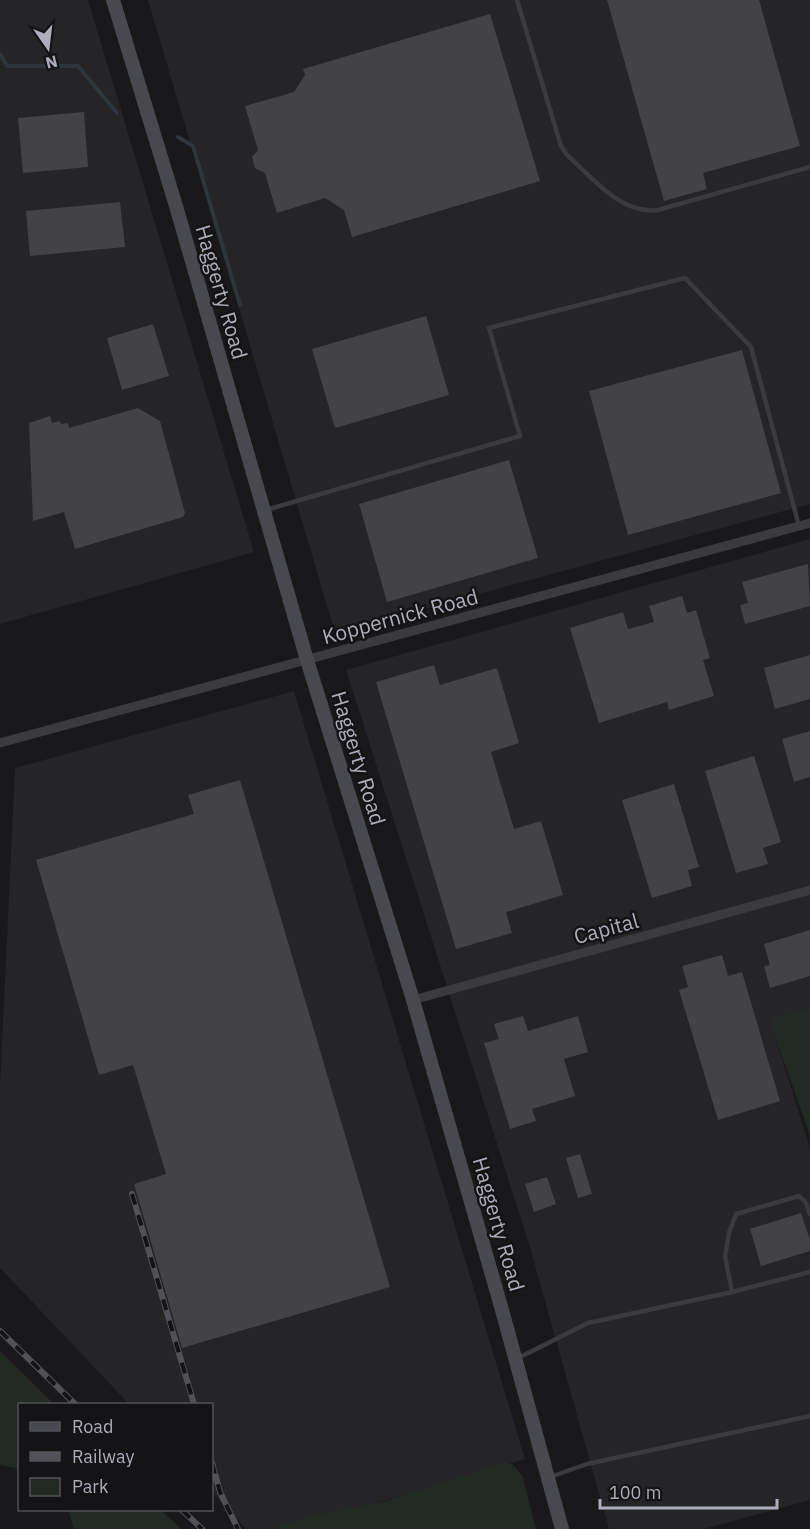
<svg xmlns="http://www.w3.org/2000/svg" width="810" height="1529" font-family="'IBM Plex Sans',sans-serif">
  <rect width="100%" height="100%" fill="#19181a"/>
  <path fill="#252427" d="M0,0H88L254,552L0,624Z
    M148,0H810V504L335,633Z
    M810,539V1008L770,1020L810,1148V1500L704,1529H609L529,1244L346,670Z
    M294,691L525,1459L289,1529H246L212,1492V1404H129L0,1268V1087L15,768Z"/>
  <path fill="#232a24" d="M810,1008V1136L769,1019Z
    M0,1351L54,1404H20L19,1469L0,1465Z
    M504,1463L512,1464L522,1475L536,1529H277V1526L315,1515L382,1502Z
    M68,1510H161L181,1529H74Z"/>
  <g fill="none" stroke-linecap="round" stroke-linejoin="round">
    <path stroke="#2f353d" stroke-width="4" d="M0,54L7,66H78L117,113
      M178,137L193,146L240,305"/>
  </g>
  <path fill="#434347" d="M607,0H759L800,146L703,173L707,189L664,201Z
    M490,14L540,181L352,237L344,210L325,198L277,213L265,173L255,168L252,157L258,150L245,106L294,92L305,75L303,69Z
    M84,112L88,167L23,173L18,118Z
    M120,202L125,247L30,256L26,211Z
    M426,316L449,395L335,428L312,349Z
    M153,324L169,376L122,390L107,338Z
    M742,350L781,493L628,535L589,391Z
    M138,408L160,421L185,513L183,517L75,549L64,512L33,521L29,423L50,416L52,423L60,421L61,424L68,423L69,428Z
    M509,460L538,558L387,602L359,504Z
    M808,564L810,606L745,624L740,605L748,603L742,582Z
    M682,596L687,613L696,610L710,658L703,660L714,696L669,710L667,702L599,723L570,628L623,612L628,629L654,622L649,606Z
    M810,655V699L775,709L764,668Z
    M434,665L440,685L497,668L519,743L491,752L514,829L541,821L563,895L506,912L512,933L456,949L376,682Z
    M810,731V777L794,782L782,739Z
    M754,756L781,842L763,848L768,864L736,873L705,771Z
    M240,780L390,1287L182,1348L134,1184L166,1174L133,1065L99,1075L36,860L194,814L188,795Z
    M674,784L699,867L688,870L692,886L652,898L622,800Z
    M810,930V976L770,988L764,966L770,965L764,944Z
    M722,955L728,976L742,972L780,1101L718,1120L679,990L688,987L682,966Z
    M523,1016L528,1031L578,1016L588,1052L564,1059L575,1096L532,1109L536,1121L510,1129L484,1043L499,1039L494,1024Z
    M580,1154L592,1194L578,1198L566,1158Z
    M547,1177L556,1204L534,1212L525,1184Z
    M801,1213L810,1240V1251L761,1266L750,1229Z"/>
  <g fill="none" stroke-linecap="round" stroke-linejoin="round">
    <path stroke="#3a3a3f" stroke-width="4.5" d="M517,0L561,146L567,155C593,178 621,215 658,210L810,167
      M266,510L520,436L489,328L685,278L751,347L799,526
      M732,1292L725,1256L729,1233L736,1214L799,1196L806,1203L810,1214
      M518,1358L588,1323L732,1292L810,1272
      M550,1477L587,1464L810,1416"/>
    <path stroke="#3a3a3f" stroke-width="9" d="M0,743L810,523
      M413,1000L810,890"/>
    <path stroke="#48484f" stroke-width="14" d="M113,0L176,206L307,660L413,1000L502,1310L562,1529"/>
    <defs>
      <path id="rail" d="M132,1194L194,1404
        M0,1331L75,1404
        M212,1463L220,1492L238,1529
        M182,1510L202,1529"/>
    </defs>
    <use href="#rail" stroke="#515158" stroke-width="6"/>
    <use href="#rail" stroke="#141315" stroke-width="4" stroke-dasharray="11" stroke-linecap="butt"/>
  </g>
  <g text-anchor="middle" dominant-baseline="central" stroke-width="5" stroke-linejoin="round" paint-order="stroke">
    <g font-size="21" fill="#acaeb9" stroke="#141315">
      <text transform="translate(222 292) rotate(74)">Haggerty Road</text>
      <text transform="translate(400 616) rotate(-15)">Koppernick Road</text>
      <text transform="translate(359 758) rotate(73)">Haggerty Road</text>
      <text transform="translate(606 928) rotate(-15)">Capital</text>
      <text transform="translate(499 1224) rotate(74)">Haggerty Road</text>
    </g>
  </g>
  <rect x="18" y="1403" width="195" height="108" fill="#141315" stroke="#515157" stroke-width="1.5"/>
  <rect x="30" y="1422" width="30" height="9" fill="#48484f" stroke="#515157" stroke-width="1.5"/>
  <text x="72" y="1433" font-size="18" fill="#acaeb9">Road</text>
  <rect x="30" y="1452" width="30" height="9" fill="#515158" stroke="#515157" stroke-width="1.5"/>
  <text x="72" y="1463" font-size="18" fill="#acaeb9">Railway</text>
  <rect x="30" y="1478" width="30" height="18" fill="#232a24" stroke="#515157" stroke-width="1.5"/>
  <text x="72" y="1493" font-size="18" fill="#acaeb9">Park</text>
  <g transform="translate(48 48) rotate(166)" stroke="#141315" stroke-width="4.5" paint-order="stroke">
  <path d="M0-4.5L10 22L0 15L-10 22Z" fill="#acaeb9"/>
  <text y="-9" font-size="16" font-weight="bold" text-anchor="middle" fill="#acaeb9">N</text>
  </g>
  <path d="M600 1499v9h177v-9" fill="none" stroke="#acaeb9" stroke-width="3"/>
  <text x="609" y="1499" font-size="18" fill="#acaeb9" stroke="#141315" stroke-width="4.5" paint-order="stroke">100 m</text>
</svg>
